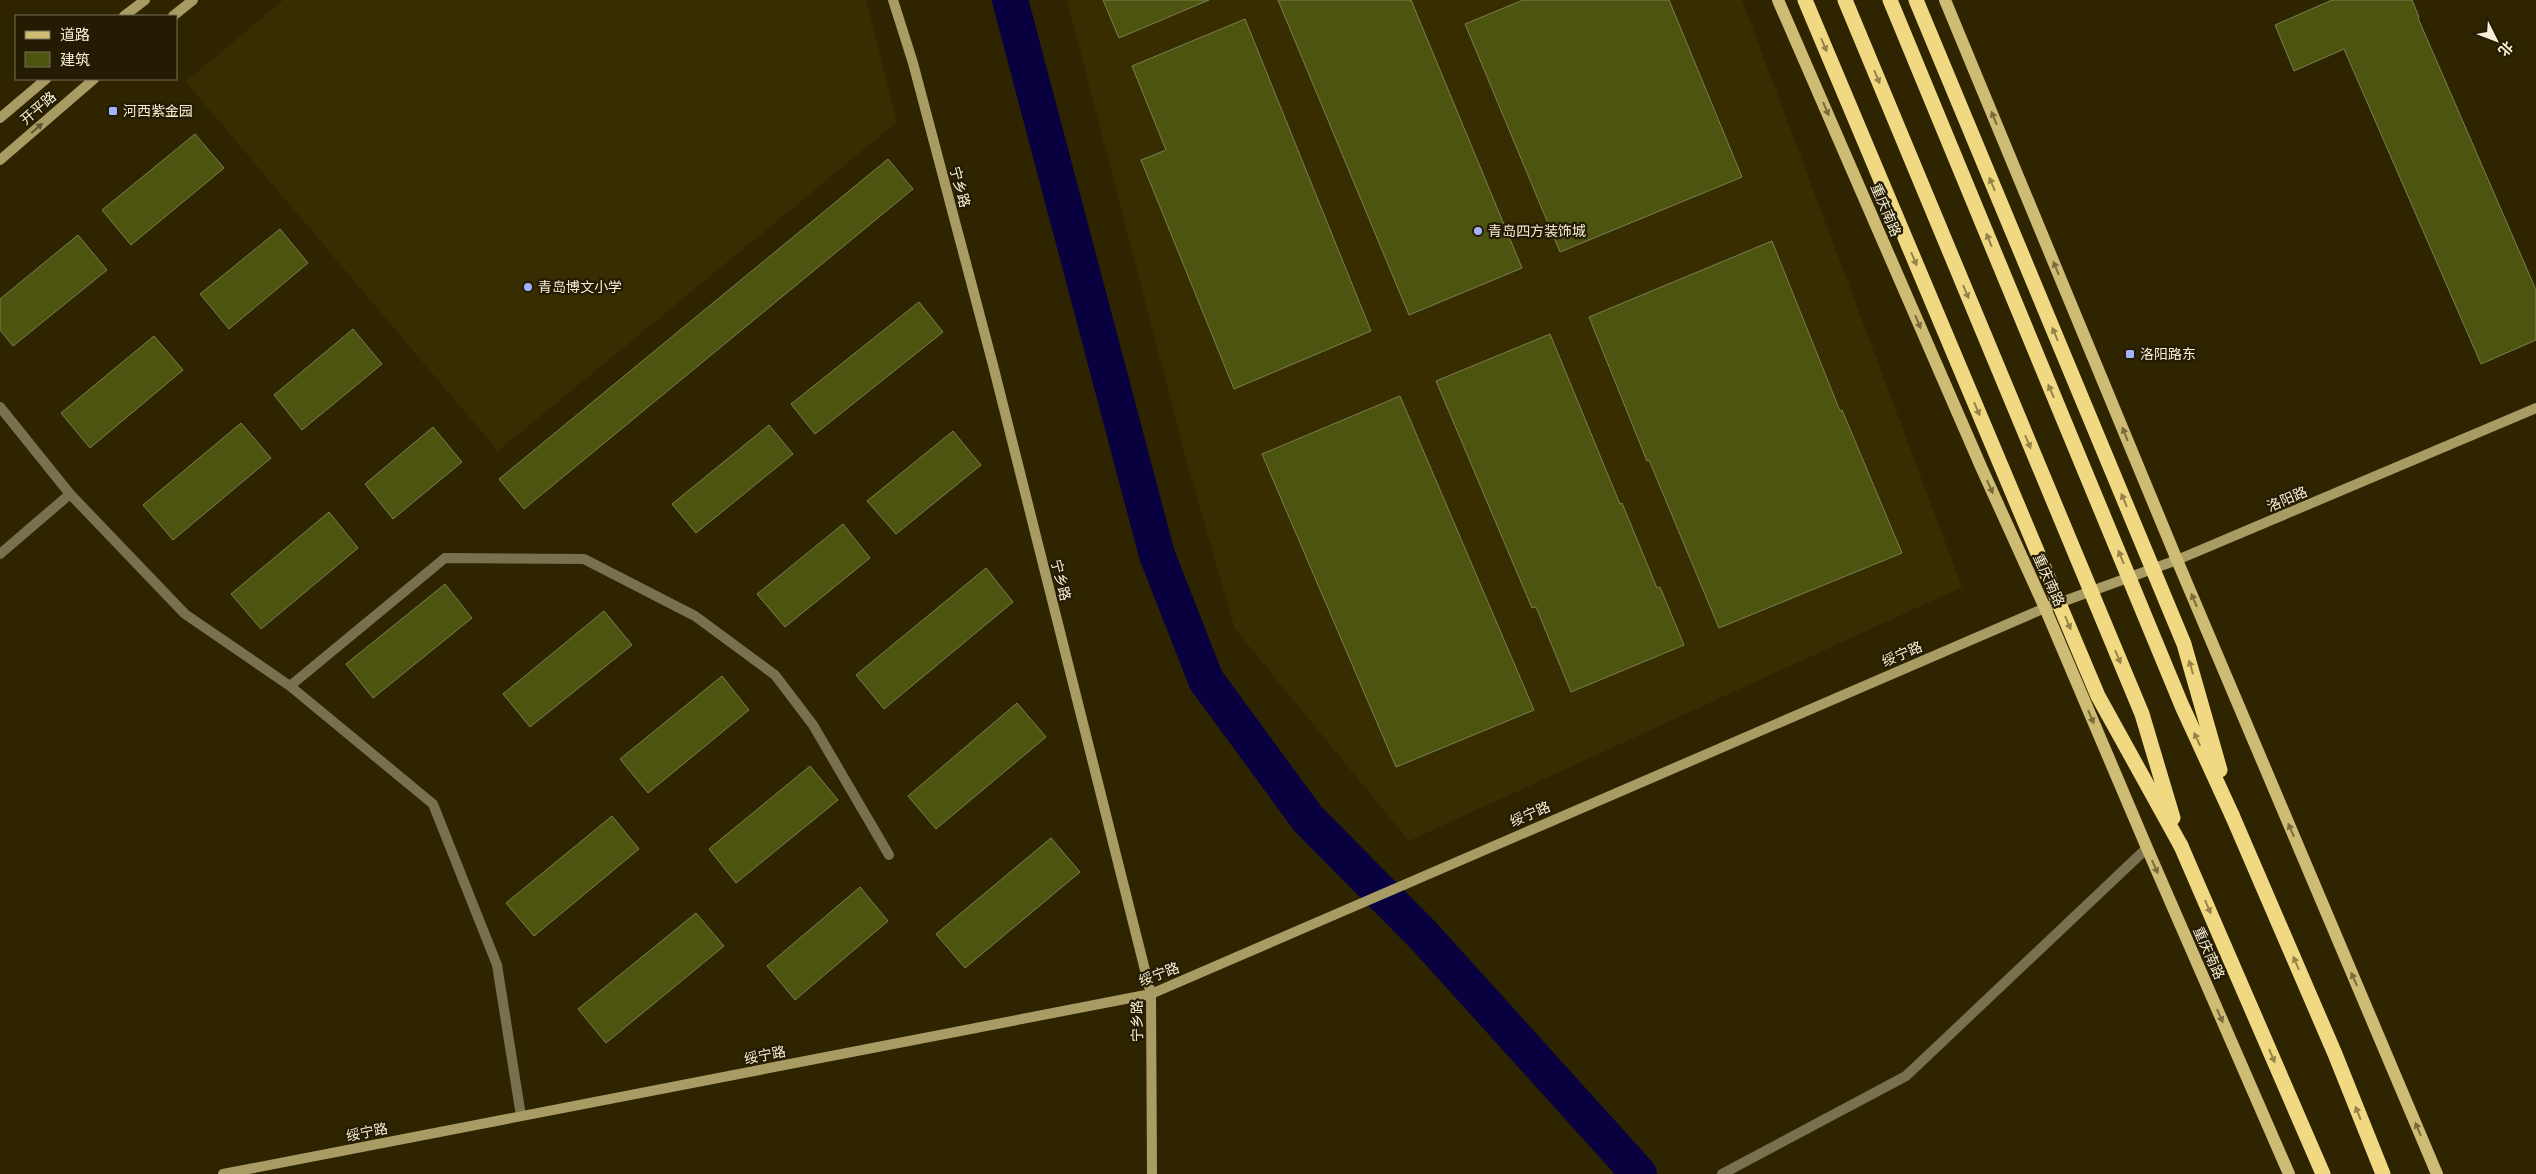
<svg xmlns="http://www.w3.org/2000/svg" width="2536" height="1174" font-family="'PT Sans Narrow','Noto Sans SC',sans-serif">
  <rect width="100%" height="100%" fill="#2e2500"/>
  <path fill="#382d00" d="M283,0H866L897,122L498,451L186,82Z
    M1067,0H1742L1962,587L1409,841L1235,629L1187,463Z"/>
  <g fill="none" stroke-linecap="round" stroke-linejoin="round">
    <path stroke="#09003f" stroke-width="36" d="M1010,0L1157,555L1206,680L1308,819L1423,935L1639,1174"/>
  </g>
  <path fill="#4d540f" stroke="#79804f" d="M1103,0H1209L1119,38Z
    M1278,0H1411L1522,268L1409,315Z
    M1523,0H1669L1742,177L1560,252L1465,24Z
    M2332,0H2412L2419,17L2418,18L2536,290V340L2481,364L2344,49L2294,71L2275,25Z
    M1245,19L1371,331L1234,389L1141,160L1166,150L1132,66Z
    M195,134L224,168L131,245L102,210Z
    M888,159L913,189L524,509L499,479Z
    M280,229L308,263L229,329L200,294Z
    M78,235L107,270L13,346L0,330V299Z
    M1772,241L1840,411L1842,410L1902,553L1719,628L1649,460L1647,461L1589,317Z
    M919,302L943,332L815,434L791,404Z
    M353,329L382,364L302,430L274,395Z
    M1550,334L1620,504L1622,503L1657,588L1660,587L1684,645L1571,692L1536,607L1532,608L1436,381Z
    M154,336L183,370L90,448L61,413Z
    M1400,396L1534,710L1396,767L1262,454Z
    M241,423L271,458L173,540L143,505Z
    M769,425L793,454L696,533L672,504Z
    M433,427L462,462L393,519L365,484Z
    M953,431L981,465L896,534L867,501Z
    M329,512L358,548L261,629L231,594Z
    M843,524L870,558L785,627L757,594Z
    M986,568L1013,602L884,709L856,675Z
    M445,584L472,618L373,698L346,664Z
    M604,611L632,645L530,727L503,694Z
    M722,676L749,710L648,793L620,759Z
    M1017,703L1046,737L936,829L908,796Z
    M810,766L838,800L736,883L709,849Z
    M612,816L639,849L534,936L506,903Z
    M1051,838L1080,872L965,968L936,934Z
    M860,887L888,921L795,1000L767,966Z
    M696,913L724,946L606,1043L578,1009Z"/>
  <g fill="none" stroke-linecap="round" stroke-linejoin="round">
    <path stroke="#79704f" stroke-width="10" d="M1722,1174L1906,1076L2147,848"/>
    <path stroke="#79704f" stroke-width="10" d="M0,407L70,494L185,614L290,686L433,804L497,965L521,1116
      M0,554L70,494
      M290,686L445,558L584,559L695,616L775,675L813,725L889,855"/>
    <path stroke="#a99b64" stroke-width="10" d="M893,0L913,63L993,365L1151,994L1152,1174
      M124,16L145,0
      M173,16L193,0
      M0,118L46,79
      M0,160L94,79
      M223,1174L1151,994L2045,608L2177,560L2536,408"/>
    <path stroke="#cebb74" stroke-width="12" d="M1778,0L1982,469L2045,608L2147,848L2289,1174
      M1945,0L2177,560L2437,1174"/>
    <path stroke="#f0d982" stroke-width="15" d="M2232,815L2335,1054L2383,1174
      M2181,846L2323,1174"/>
    <path stroke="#f0d982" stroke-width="15" d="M1805,0L2098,696L2181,846
      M1845,0L2142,714L2173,818
      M1890,0L2182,706L2232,815
      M1916,0L2184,644L2220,770"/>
  </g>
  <defs><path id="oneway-solid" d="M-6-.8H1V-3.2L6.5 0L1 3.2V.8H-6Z" transform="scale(1.25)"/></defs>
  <g fill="#948449">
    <use href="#oneway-solid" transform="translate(1824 45) rotate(67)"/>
    <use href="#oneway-solid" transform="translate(1877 77) rotate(68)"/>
    <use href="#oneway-solid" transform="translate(1992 184) rotate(-113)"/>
    <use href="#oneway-solid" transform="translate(1989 240) rotate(-112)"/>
    <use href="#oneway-solid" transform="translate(1914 259) rotate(67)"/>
    <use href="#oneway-solid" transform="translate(1966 292) rotate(67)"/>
    <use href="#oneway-solid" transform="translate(2055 334) rotate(-113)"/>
    <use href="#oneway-solid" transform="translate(2051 391) rotate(-113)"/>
    <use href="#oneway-solid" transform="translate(1977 409) rotate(67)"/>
    <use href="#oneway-solid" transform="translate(2028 442) rotate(67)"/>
    <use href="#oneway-solid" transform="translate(2124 500) rotate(-113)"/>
    <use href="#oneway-solid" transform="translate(2121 557) rotate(-112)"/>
    <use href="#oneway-solid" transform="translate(2068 623) rotate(67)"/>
    <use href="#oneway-solid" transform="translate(2118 657) rotate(67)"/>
    <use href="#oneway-solid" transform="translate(2191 667) rotate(-106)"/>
    <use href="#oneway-solid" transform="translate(2197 739) rotate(-115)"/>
    <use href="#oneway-solid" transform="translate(2208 907) rotate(67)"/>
    <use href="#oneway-solid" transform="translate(2296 963) rotate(-113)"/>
    <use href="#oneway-solid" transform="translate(2272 1056) rotate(67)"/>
    <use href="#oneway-solid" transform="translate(2358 1113) rotate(-112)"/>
  </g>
  <g fill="#786c3c">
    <use href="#oneway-solid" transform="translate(1826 109) rotate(67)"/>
    <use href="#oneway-solid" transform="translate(1994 118) rotate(-112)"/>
    <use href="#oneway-solid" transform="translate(2056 268) rotate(-112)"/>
    <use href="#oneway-solid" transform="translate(1918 322) rotate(67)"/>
    <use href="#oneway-solid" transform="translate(2125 434) rotate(-112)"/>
    <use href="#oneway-solid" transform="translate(1990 487) rotate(66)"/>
    <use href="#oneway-solid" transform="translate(2194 600) rotate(-113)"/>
    <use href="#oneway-solid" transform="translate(2091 717) rotate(67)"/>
    <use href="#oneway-solid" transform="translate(2291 830) rotate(-113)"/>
    <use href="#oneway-solid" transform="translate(2155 867) rotate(66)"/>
    <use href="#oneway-solid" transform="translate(2354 979) rotate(-113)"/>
    <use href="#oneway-solid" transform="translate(2220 1016) rotate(66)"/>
    <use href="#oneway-solid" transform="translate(2418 1129) rotate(-113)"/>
  </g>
  <use fill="#5f552f" href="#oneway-solid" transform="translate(37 128) rotate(-41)"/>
  <g fill="#a3b2fd" stroke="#231c03" stroke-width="2">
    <rect x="108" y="106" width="10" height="10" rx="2.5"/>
    <circle cx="1478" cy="231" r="5"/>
    <circle cx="528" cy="287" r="5"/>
    <rect x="2125" y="349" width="10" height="10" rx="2.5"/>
  </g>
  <g text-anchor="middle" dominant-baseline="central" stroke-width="4.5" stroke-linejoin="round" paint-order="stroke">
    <g font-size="14" fill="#f6efd5" stroke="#231c03">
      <text transform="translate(38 108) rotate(-41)">开平路</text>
      <text transform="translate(960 187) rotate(75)">宁乡路</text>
      <text transform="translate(1886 210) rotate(67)">重庆南路</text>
      <text transform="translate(2287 499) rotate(-23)">洛阳路</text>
      <text transform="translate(1061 580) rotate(76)">宁乡路</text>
      <text transform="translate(2049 580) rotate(66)">重庆南路</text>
      <text transform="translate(1902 654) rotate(-23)">绥宁路</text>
      <text transform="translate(1530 814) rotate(-23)">绥宁路</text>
      <text transform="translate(2209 953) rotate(66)">重庆南路</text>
      <text transform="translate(1159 974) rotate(-20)">绥宁路</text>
      <text transform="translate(1137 1021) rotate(-91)">宁乡路</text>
      <text transform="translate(765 1055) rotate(-11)">绥宁路</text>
      <text transform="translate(367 1132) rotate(-11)">绥宁路</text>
    </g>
    <g font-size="14" fill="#f6efd5" stroke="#231c03" text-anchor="start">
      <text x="123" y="111">河西紫金园</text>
      <text x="1488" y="231">青岛四方装饰城</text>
      <text x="538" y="287">青岛博文小学</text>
      <text x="2140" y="354">洛阳路东</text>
    </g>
  </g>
  <rect x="15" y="15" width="162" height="65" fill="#231c03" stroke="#777057"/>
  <rect x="25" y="31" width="25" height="8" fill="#cebb74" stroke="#777057"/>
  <text x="60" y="40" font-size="15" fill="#f6efd5">道路</text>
  <rect x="25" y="52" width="25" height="15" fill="#4d540f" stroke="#777057"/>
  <text x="60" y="65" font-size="15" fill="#f6efd5">建筑</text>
  <g transform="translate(2496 40) rotate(132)" stroke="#231c03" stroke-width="4" paint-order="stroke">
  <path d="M0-4L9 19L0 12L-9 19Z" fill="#f6efd5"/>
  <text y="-8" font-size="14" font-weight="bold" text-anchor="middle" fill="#f6efd5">北</text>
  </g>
</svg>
